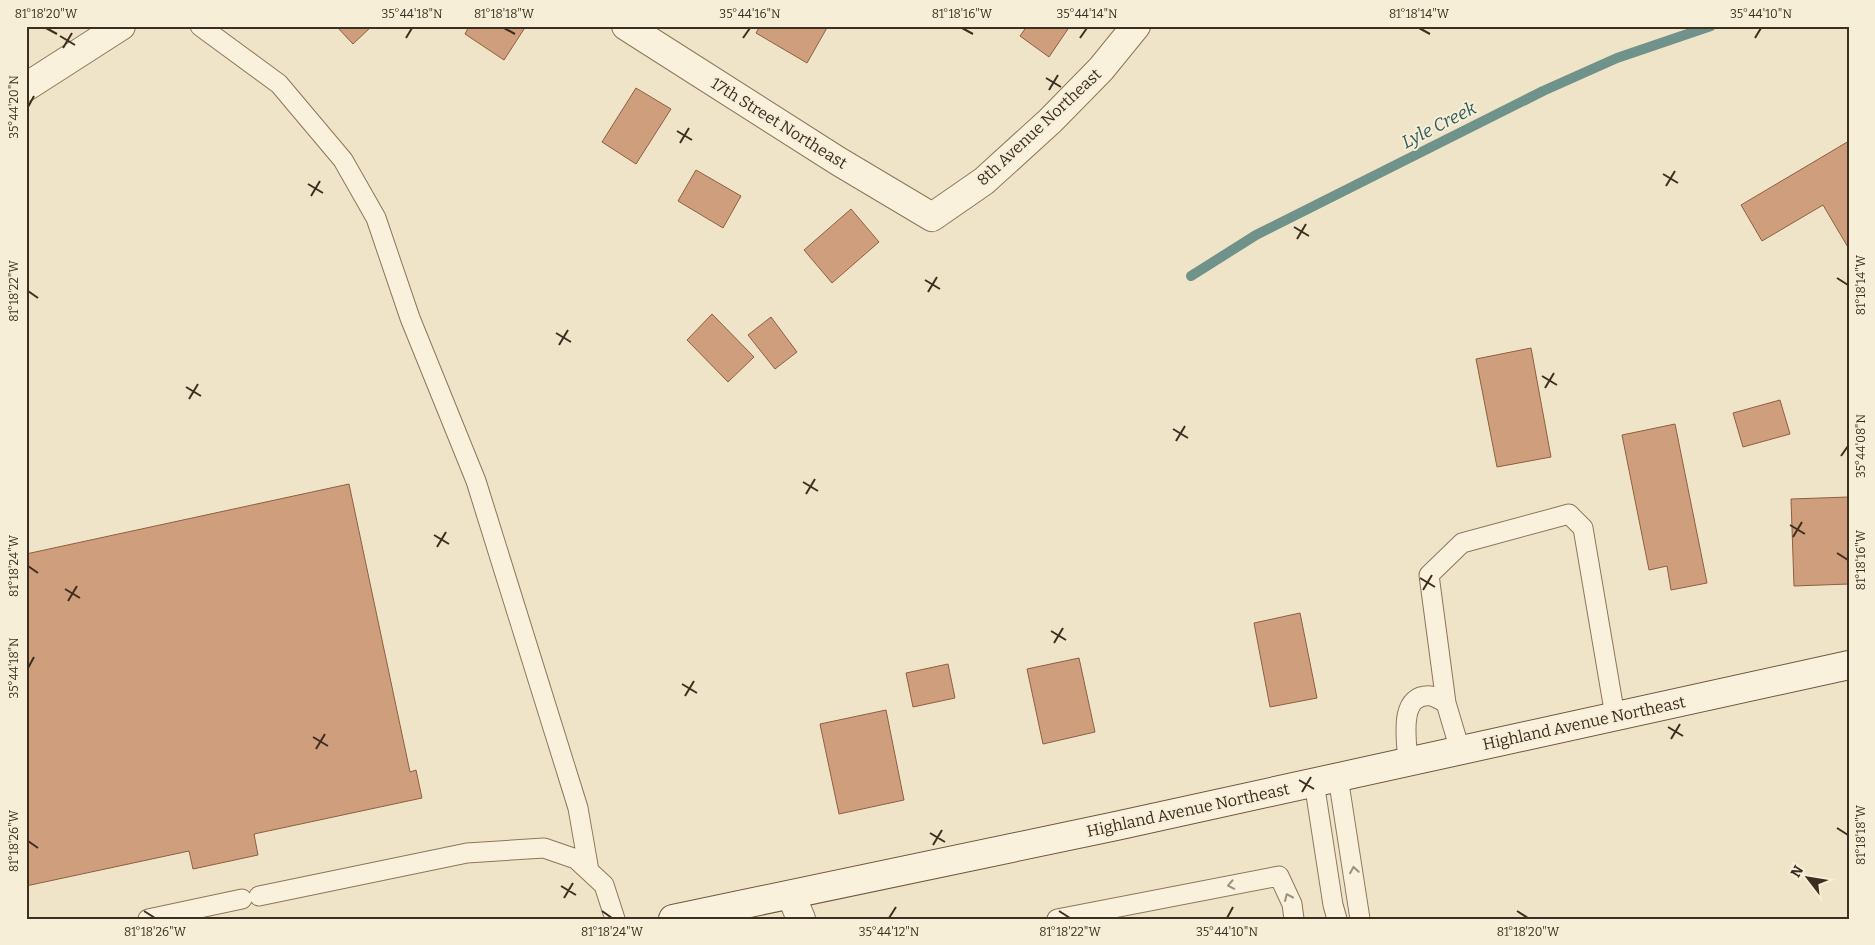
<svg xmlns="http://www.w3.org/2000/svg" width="1875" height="945" font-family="Bitter,serif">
  <rect width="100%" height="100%" fill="#f0e4c8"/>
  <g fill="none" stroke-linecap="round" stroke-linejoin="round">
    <path stroke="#6f938a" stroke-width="10" d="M1191,276L1256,235L1543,91L1617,58L1711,26"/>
  </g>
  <path fill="#cf9f7d" stroke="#8d5f41" d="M336,26H372L353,44Z
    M469,26H526L504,60L465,34Z
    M760,26H828L807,63L756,33Z
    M1027,26H1070L1049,57L1020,36Z
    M636,88L671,109L636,164L602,142Z
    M1849,141V249L1823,205L1762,241L1741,205Z
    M696,170L741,196L723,228L678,201Z
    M851,209L879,242L832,283L804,250Z
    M712,314L754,357L728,382L687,340Z
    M771,317L797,352L775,369L748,335Z
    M1531,348L1551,457L1497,467L1476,359Z
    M1780,400L1790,434L1743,447L1733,413Z
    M1675,424L1707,583L1671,590L1667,566L1649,570L1622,435Z
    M349,484L410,772L416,770L422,798L254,834L258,855L193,869L189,851L26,886V554Z
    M1849,497V584L1794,586L1791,499Z
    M1300,613L1317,698L1270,707L1254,623Z
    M1079,658L1095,732L1043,744L1027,669Z
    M948,664L955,698L913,707L906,673Z
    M886,710L904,800L839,814L820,724Z"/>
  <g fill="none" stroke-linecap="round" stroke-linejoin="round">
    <defs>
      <path id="service" d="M200,26L279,84L343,160L376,218L410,318L476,481L578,808L589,871
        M1446,703L1429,575L1462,543L1569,514L1583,528L1615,716
        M1408,762C1407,742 1397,693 1431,696C1436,697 1442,701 1446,703L1460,750
        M1338,777L1360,919
        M1314,782L1333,905L1337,919
        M259,896L467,853L544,848L576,859L604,885L615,919
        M148,919L242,899
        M1057,919L1279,876L1292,904L1294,919"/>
      <path id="minor" d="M626,26L838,161L932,217L984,181L1050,121L1101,69L1136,26
        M26,87L121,26
        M791,895L801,919"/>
      <path id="secondary" d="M673,919L1116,826L1849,665"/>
    </defs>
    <use href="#service" stroke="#8d765c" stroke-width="21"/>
    <use href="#minor" stroke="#8d765c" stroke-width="30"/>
    <use href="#secondary" stroke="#6f573f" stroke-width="30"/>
    <use href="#service" stroke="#faf1dc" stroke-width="19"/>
    <use href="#minor" stroke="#faf1dc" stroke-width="28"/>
    <use href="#secondary" stroke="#faf1dc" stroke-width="28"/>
  </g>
  <defs><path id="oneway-chevron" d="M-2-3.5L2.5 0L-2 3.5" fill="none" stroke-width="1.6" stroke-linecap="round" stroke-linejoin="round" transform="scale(1.25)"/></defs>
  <g stroke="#9c907e">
    <use href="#oneway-chevron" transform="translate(1354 870) rotate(-99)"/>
    <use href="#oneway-chevron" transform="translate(1231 885) rotate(169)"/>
    <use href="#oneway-chevron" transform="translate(1288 897) rotate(-114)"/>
  </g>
  <path fill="none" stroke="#3d2e20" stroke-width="2" d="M46,28L57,34M504,28L515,34M962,28L973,34M1419,28L1430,34M60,36L75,45M406,38L412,28M743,38L750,28M1080,38L1087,28M1755,38L1761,28M63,48L72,33M1046,78L1061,87M1049,90L1058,75M28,107L34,96M677,131L692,140M680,143L689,128M1663,174L1678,183M308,184L323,193M1666,186L1675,171M311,196L320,181M1294,227L1309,236M1297,239L1306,224M1837,278L1848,285M925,280L940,289M28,291L38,298M928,292L937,277M556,333L571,342M559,345L568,330M1542,376L1557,385M186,387L201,396M1545,388L1554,373M189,399L198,384M1173,429L1188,438M1176,441L1185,426M1841,456L1848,446M803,482L818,491M806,494L815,479M1790,525L1805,534M434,535L449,544M1793,537L1802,522M437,547L446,532M1837,553L1848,560M28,566L38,573M1420,578L1435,587M65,589L80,598M1423,590L1432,575M68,601L77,586M1051,631L1066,640M1054,643L1063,628M28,668L34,657M682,684L697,693M685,696L694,681M1668,727L1683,736M313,737L328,746M1671,739L1680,724M316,749L325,734M1299,780L1314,789M1302,792L1311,777M1837,828L1848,835M930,833L945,842M28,841L38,848M933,845L942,830M561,886L576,895M564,898L573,883M144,911L155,918M602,911L612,918M1059,911L1070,918M1517,911L1528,918M889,918L896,907M1227,918L1233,907"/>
  <g text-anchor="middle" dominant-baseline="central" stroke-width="4" stroke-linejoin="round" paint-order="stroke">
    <g font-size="16" fill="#3d2e20" stroke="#f7eed8">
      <text transform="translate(779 123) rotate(32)">17th Street Northeast</text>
      <text transform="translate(1039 127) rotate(-43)">8th Avenue Northeast</text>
      <text transform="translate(1584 723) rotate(-12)">Highland Avenue Northeast</text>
      <text transform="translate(1188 810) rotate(-12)">Highland Avenue Northeast</text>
    </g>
    <g font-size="18" font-style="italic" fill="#2f5d5a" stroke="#f7eed8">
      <text transform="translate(1439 125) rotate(-27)">Lyle Creek</text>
    </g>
  </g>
  <rect width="1875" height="945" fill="none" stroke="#f7eed8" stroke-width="55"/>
  <g transform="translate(1808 878) rotate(301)" stroke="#f7eed8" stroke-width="4" paint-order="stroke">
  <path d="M0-4L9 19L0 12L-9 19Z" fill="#3d2e20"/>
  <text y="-8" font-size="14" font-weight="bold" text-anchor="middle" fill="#3d2e20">N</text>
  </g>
  <rect x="28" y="28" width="1820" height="890" fill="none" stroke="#3d2e20" stroke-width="2"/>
  <g font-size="12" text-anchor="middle" fill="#3d2e20">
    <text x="46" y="18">81°18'20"W</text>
    <text x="412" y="18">35°44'18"N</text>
    <text x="504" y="18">81°18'18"W</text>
    <text x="750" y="18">35°44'16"N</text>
    <text x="962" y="18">81°18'16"W</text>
    <text x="1087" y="18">35°44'14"N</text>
    <text x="1419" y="18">81°18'14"W</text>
    <text x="1761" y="18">35°44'10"N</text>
    <text transform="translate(14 107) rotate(-90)" y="4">35°44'20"N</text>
    <text transform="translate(1861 285) rotate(-90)" y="4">81°18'14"W</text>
    <text transform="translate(14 291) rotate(-90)" y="4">81°18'22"W</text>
    <text transform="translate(1861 446) rotate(-90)" y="4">35°44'08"N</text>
    <text transform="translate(1861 560) rotate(-90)" y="4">81°18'16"W</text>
    <text transform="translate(14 566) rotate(-90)" y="4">81°18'24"W</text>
    <text transform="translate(14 668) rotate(-90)" y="4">35°44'18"N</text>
    <text transform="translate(1861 835) rotate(-90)" y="4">81°18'18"W</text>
    <text transform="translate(14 841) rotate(-90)" y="4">81°18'26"W</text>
    <text x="155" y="936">81°18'26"W</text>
    <text x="612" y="936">81°18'24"W</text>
    <text x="889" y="936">35°44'12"N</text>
    <text x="1070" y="936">81°18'22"W</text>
    <text x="1227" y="936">35°44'10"N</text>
    <text x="1528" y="936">81°18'20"W</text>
  </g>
</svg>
